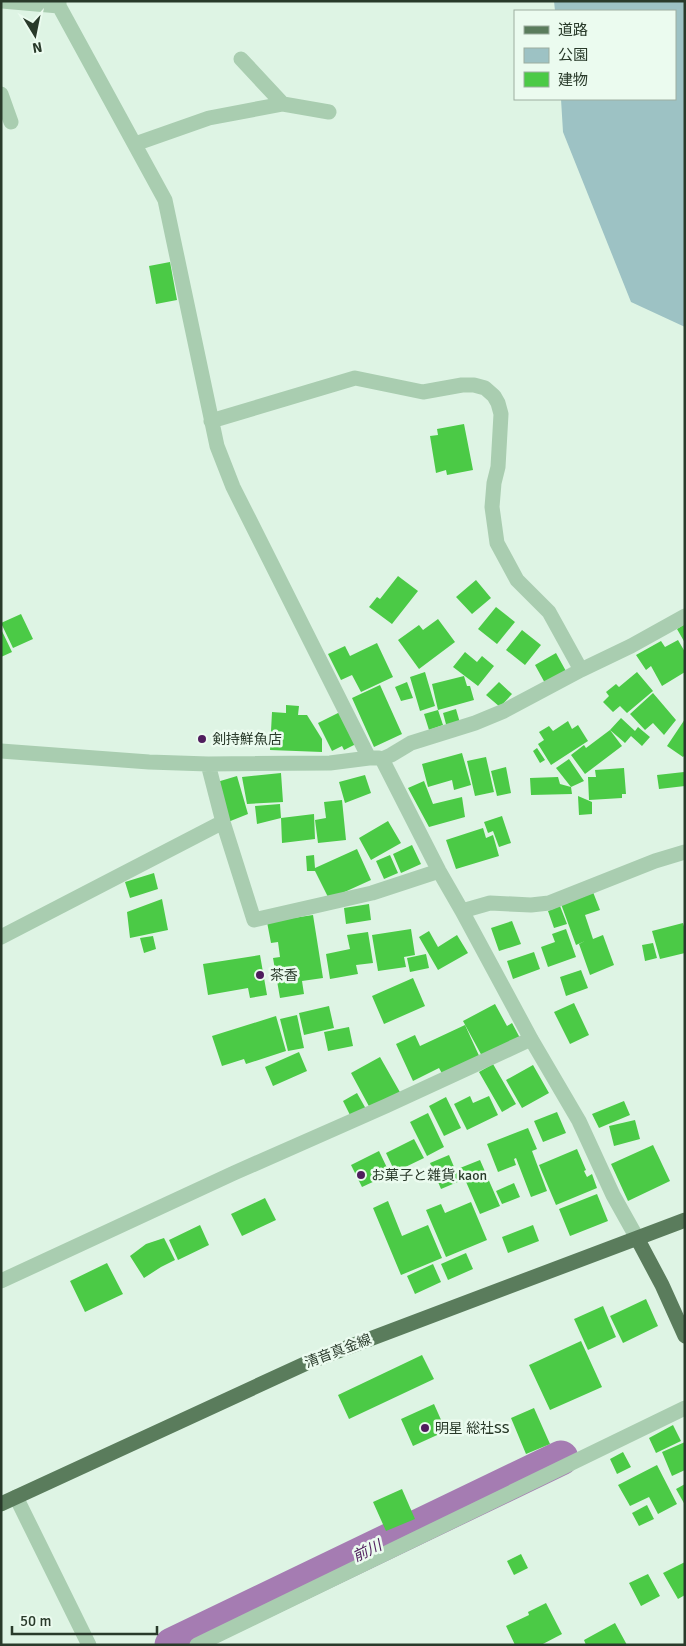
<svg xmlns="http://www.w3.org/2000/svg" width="686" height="1646" font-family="Signika,'Noto Sans JP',sans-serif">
  <rect width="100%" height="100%" fill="#def4e4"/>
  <path fill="#9dc2c4" d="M554,1H685V327L631,302L563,132L561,99H675V11H555Z"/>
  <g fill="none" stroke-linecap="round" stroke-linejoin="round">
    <path stroke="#a57cb2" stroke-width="35" d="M172,1645L561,1458"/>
  </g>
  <path fill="#4bca46" d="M170,262L177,300L156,304L149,266Z
    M464,424L473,470L447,475L446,470L436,473L430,436L438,435L437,429Z
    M398,576L418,591L392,624L369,607L377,597L380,599Z
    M476,580L491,598L472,614L456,597Z
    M496,607L515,622L497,644L478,629Z
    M21,614L33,639L13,648L1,623Z
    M438,619L455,642L419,669L398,640L419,625L423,630Z
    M685,624V643L677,629Z
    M1,629L12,652L1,657Z
    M522,630L541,645L525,665L506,650Z
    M678,640L685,652V672L662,686L651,666L646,670L636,655L661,641L665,647Z
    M377,643L393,677L361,692L352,675L341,680L328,654L345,646L350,656Z
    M465,652L477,662L482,656L494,666L478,686L453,667Z
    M556,653L567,673L546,685L535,665Z
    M425,672L435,706L420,711L410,677Z
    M637,672L653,691L627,713L620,706L613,712L603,702L609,696L606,692L616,684L619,687Z
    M464,676L467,686H470L474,700L438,710L432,684Z
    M407,682L413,698L401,701L395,687Z
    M499,682L512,694L500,707L486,695Z
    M380,685L402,734L374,747L352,698Z
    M653,693L676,720L664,735L653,723L645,730L630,714Z
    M286,705L299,706L298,715H307L322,739V752L270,750L272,712L286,713Z
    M456,709L460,723L447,728L443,713Z
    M438,710L443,725L429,730L424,714Z
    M340,712L356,744L344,750L342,746L332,751L318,723Z
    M621,718L635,731L638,727L650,737L642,746L631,736L625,743L610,730Z
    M685,719V755L683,757L667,746Z
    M568,721L572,729L578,725L588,741L551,765L538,744L544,740L539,732L549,726L553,731Z
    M610,730L622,746L585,774L571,755L584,745L586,748Z
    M537,748L545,760L540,763L533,751Z
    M462,753L471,785L454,790L452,780L428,787L422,764Z
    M486,757L494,792L475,796L467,761Z
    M569,759L584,781L571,787L556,768Z
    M506,767L511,793L497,796L491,771Z
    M624,768L626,794H622V798L589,800L588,777H596L595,770Z
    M684,772L685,786L659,789L657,775Z
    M281,773L283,802L247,804L242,777Z
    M365,775L371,793L345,803L339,782Z
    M237,776L248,814L228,822L217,782Z
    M558,777L560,784L571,787L572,794L531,795L530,778Z
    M424,781L433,804L462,797L465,817L429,827L408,788Z
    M578,796L592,802V814L579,815Z
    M342,800L346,840L318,843L315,820L326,818L324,802Z
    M280,804L281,818L257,824L255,806Z
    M314,814L315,839L282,843L281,818Z
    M502,816L511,843L499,847L493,831L488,833L484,822Z
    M388,821L401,843L371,860L359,838Z
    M483,828L486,838L493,835L499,856L456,869L446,840Z
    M412,845L421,864L401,873L393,854Z
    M357,849L371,880L329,899L315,871H307L306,856L314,855L315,868Z
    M390,855L398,873L384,879L376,861Z
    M154,873L158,889L130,898L125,882Z
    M593,892L600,910L585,915L593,939L603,935L614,965L590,975L579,944L585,941L576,945L561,904Z
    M162,899L168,930L130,938L127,912Z
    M369,904L371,920L346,924L344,908Z
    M560,906L567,924L554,928L548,911Z
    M313,915L323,978L302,981L304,994L280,998L273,958L280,957L278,942L271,943L267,922Z
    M512,921L521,944L499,951L491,928Z
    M683,923L685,930V953L660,959L652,931Z
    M411,929L415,955L404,957L406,967L378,971L372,935Z
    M566,929L576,957L548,967L541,947L555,942L552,934Z
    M429,931L438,947L457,935L468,953L438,970L419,937Z
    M368,932L373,963L356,965L358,974L330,979L326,954L350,949L347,935Z
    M153,936L156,949L144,953L140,938Z
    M653,943L657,958L645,961L642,945Z
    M534,952L540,969L513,979L507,961Z
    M426,954L429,968L410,972L407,958Z
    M260,955L267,995L250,998L248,988L208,995L203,964Z
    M581,970L588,988L566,996L560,977Z
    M413,978L425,1006L384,1024L372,996Z
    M574,1003L589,1035L570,1044L554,1012Z
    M495,1004L507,1026L512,1023L520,1038L483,1058L463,1021Z
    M329,1006L334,1028L304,1035L299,1013Z
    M297,1015L304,1048L288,1051L280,1019Z
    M276,1016L286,1051L246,1064L244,1059L222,1066L212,1036Z
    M465,1025L481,1060L444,1077L439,1068L413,1081L396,1044L415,1035L420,1046Z
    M349,1027L353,1046L328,1051L324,1032Z
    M299,1052L307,1071L273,1086L265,1067Z
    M380,1057L401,1094L371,1110L351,1073Z
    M493,1064L516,1104L502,1112L479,1072Z
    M533,1065L549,1093L522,1108L506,1080Z
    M357,1093L366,1109L351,1117L343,1101Z
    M470,1096L473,1103L489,1096L498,1115L467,1130L454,1104Z
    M446,1097L461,1128L444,1136L429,1106Z
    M624,1101L630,1115L599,1128L592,1114Z
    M557,1112L566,1133L543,1142L534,1121Z
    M428,1113L444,1147L427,1156L410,1122Z
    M635,1120L640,1139L614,1146L609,1126Z
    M528,1128L537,1149L532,1151L547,1191L531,1197L516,1158L514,1159L516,1165L498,1172L487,1144Z
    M414,1139L424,1158L395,1172L386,1153Z
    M653,1145L670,1181L628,1201L611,1164Z
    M577,1149L586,1170L584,1171L587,1177L592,1174L597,1188L556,1205L539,1165Z
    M379,1151L390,1174L362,1187L351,1165Z
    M449,1155L460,1181L441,1189L430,1163Z
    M480,1160L500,1206L480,1214L460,1168Z
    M514,1183L520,1197L502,1204L496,1191Z
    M597,1194L608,1221L570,1236L559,1209Z
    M265,1198L276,1220L242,1236L231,1214Z
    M388,1201L402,1236L428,1225L442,1258L401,1275L373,1208Z
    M471,1202L487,1240L446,1257L426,1210L441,1204L445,1213Z
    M200,1225L209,1245L178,1260L169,1240Z
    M533,1225L539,1241L508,1253L502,1237Z
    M164,1238L175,1260L161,1267L144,1278L130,1256L146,1244Z
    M466,1253L473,1269L448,1280L441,1264Z
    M107,1263L123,1294L85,1312L70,1281Z
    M433,1264L441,1282L415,1294L407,1276Z
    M646,1299L658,1326L623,1343L610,1316Z
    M603,1306L616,1337L588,1350L574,1319Z
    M581,1341L602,1387L550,1410L529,1365Z
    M422,1355L434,1379L349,1419L338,1395Z
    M434,1404L446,1431L413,1446L401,1419Z
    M534,1408L550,1444L526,1454L511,1418Z
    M673,1425L681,1441L656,1453L649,1438Z
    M685,1442V1470L672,1476L662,1452Z
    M623,1452L631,1467L617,1474L610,1459Z
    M657,1465L677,1504L658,1514L649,1497L630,1506L618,1485Z
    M685,1484V1505L676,1489Z
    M402,1489L415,1519L386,1531L373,1502Z
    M647,1505L654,1519L639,1526L632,1513Z
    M521,1554L528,1568L514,1575L507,1561Z
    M685,1562V1595L678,1599L663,1573Z
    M648,1574L660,1596L641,1606L629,1583Z
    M546,1603L562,1634L541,1645H515L506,1626L529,1615L528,1612Z
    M615,1623L627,1645H586L584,1640Z"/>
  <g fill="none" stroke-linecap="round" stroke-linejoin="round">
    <path stroke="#a9cdb0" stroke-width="15" d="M2,1L59,6
      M59,1V6L165,200L217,446L233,487L369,758
      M241,59L283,104
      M1,94L11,122
      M135,144L209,118L283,104L329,112
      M211,421L355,378L423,392L462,385H474L485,388L494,396L498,403L501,414L498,467L494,483L492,507L497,543L517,580L549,612L581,670
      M1,751L149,762L208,764L330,763L369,758H379
      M223,822L254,920L372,893L439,871
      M462,911L490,903L531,905L549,903L655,861L685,852
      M1,937L223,822L208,764
      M637,1238L613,1195L579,1121L531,1039L462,911L439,871L382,759L391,755L411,743L475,723L504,711L581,670L631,646L685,616
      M1,1281L234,1173L386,1106L531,1039
      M16,1497L89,1645
      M197,1645L685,1408"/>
    <path stroke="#5a7c5c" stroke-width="15" d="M637,1238L662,1285L685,1336
      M1,1504L309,1362L685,1220"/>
  </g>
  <g fill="#4f1d5d" stroke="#ebfbef" stroke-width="2">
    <circle cx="202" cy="739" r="5"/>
    <circle cx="260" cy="975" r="5"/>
    <circle cx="361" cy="1175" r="5"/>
    <circle cx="425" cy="1428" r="5"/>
  </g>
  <g text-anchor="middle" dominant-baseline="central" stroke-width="5" stroke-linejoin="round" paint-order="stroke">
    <g font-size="14" fill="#293a2a" stroke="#ebfbef" text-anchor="start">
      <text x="212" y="739">剣持鮮魚店</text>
      <text x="270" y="975">茶香</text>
      <text x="371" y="1175">お菓子と雑貨 kaon</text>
      <text x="435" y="1428">明星 総社SS</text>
    </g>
    <g font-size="14" fill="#293a2a" stroke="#ebfbef">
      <text transform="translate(338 1351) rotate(-21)">清音真金線</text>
    </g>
    <g font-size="15" font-style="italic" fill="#4f1d5d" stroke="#ebfbef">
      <text transform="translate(367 1551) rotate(-26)">前川</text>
    </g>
  </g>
  <rect width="686" height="1646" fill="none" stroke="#293a2a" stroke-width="5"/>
  <rect x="514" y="10" width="162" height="90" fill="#ebfbef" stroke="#9daea0"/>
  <rect x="524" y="26" width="25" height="8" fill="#5a7c5c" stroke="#9daea0"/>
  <text x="558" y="35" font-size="15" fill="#293a2a">道路</text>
  <rect x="524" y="48" width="25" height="15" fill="#9dc2c4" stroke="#9daea0"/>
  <text x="558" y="60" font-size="15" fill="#293a2a">公園</text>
  <rect x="524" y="72" width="25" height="15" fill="#4bca46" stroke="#9daea0"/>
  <text x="558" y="85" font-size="15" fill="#293a2a">建物</text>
  <g transform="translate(35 35) rotate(170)" stroke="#ebfbef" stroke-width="4" paint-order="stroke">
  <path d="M0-4L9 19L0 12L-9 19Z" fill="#293a2a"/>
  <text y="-8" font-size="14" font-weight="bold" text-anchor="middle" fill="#293a2a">N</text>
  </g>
  <path d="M12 1626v8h145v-8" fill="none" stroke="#293a2a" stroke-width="2.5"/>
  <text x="20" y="1626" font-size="15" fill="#293a2a" stroke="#ebfbef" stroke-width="4" paint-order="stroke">50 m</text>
</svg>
